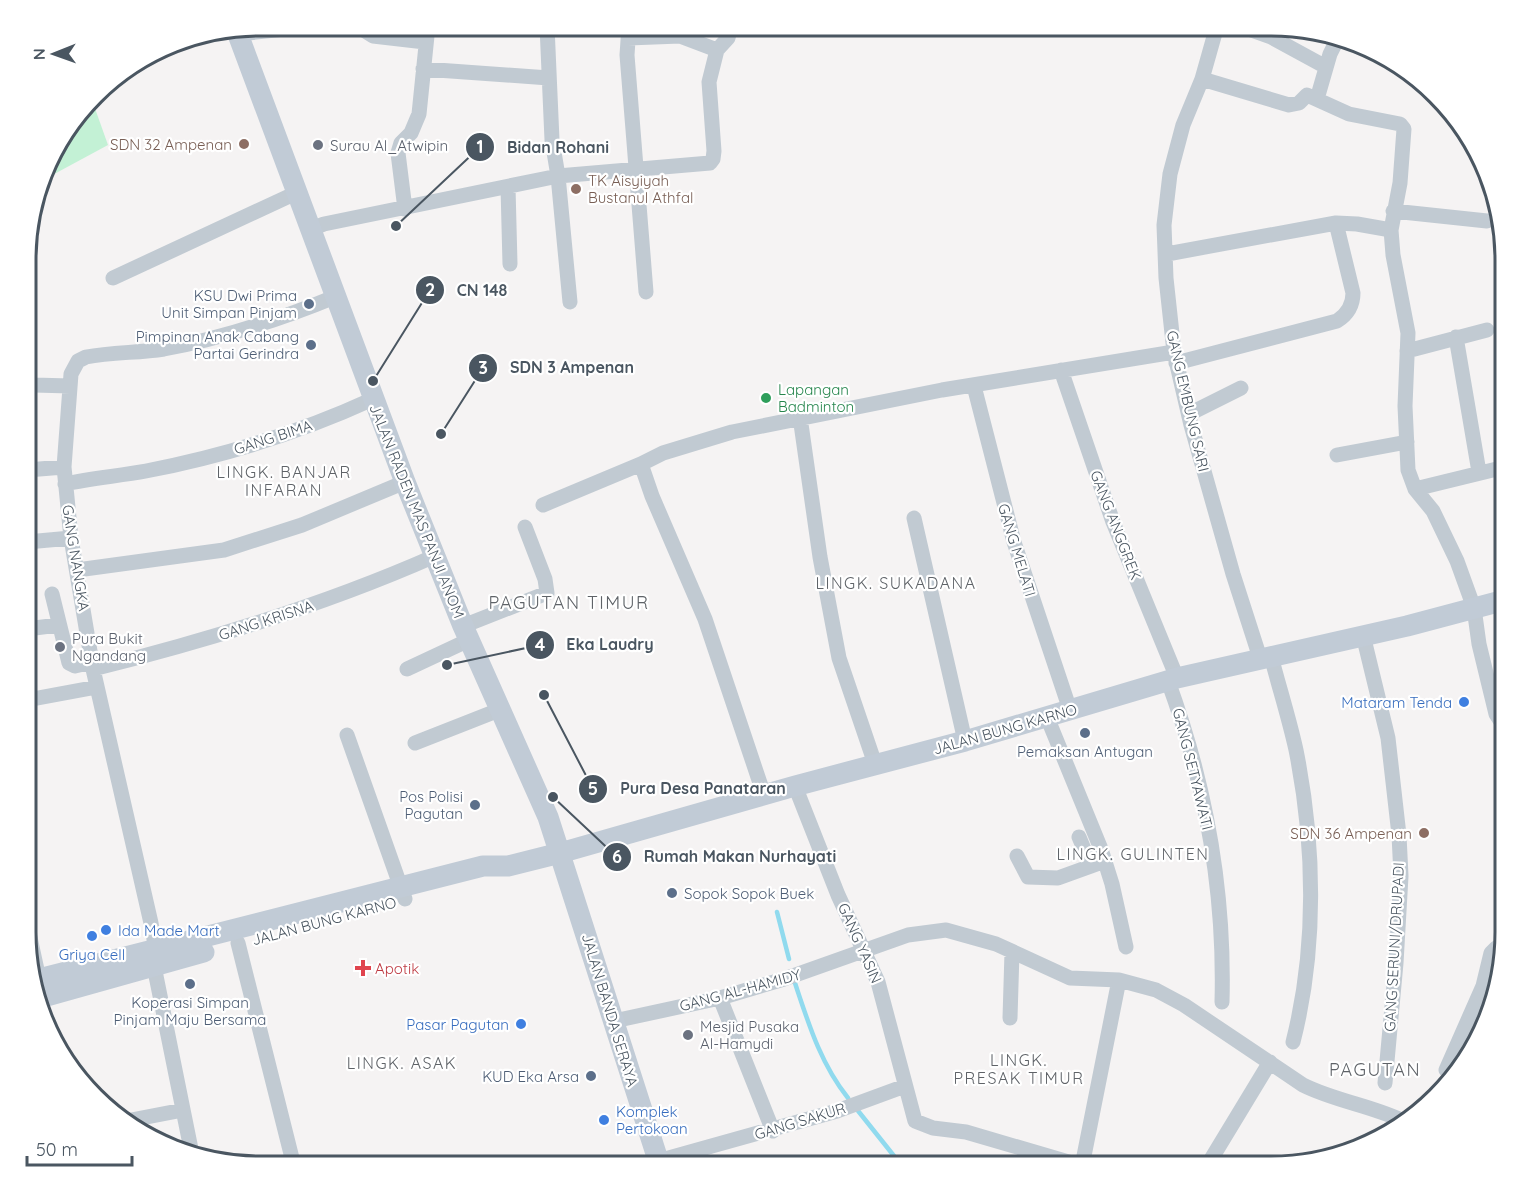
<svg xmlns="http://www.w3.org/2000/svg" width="1531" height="1192" font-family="Quicksand,sans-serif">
  <rect width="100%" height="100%" fill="#f5f3f3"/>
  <path fill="#c3f1d5" d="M92,100L108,145L45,179L57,143Z"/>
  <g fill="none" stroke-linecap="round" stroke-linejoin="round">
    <path stroke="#90daee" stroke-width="4.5" d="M777,912L789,959
      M794,980C808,1022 820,1063 848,1098
      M855,1107L902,1166"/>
    <path stroke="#c1cad2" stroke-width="15" d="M357,26L373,36L425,42
      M547,26L552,140L558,176L570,302
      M629,26L627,55L646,292
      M1217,26L1202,79L1183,125L1170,174L1164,225L1166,278L1174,352L1191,425L1233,574L1260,658
      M1240,26L1271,37L1326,67
      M238,34L314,26
      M717,50L728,38L731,26
      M423,69L549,78
      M1202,79L1289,105L1299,103L1307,95L1349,114L1400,124L1404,129L1400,183L1391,230L1393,255L1408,333L1405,406L1408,470L1415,489L1433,511L1457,561L1474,608L1479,644L1496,714L1505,728
      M1317,99L1330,54L1338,38
      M508,187L510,264
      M405,209L398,153L401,143L411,133L419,114L428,26
      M1393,211L1487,221
      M311,229L324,224L558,176L710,163L713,159L714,151L709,82L717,50L680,36L628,38
      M1167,254L1336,223L1357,224L1391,230
      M113,278L296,193
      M1456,337L1479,472
      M1407,351L1487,330
      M1176,363L1337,321C1348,314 1353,305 1353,293L1336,223
      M1061,370L1113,522L1177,678
      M27,382L34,385L70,386
      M974,386L1014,542L1070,710
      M1189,414L1241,388
      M800,417L820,557L839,658L875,764
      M1337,455L1407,442
      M641,464L652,496L705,619L764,795
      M27,470L64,467
      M65,484C92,478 119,476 146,471C224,456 301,432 373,399
      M1415,489L1505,467
      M543,505L641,464L663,453L732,432L942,390L1174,352
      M914,518L965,741
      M27,542L71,538
      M77,570L224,550L302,525L405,482
      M52,594L69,663L75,666L92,662
      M463,626L547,593L545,579L525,527
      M27,629L58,625
      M1363,635L1388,738L1399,835L1401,876L1396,963L1385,1083
      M1271,656C1279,687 1289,718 1296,750C1315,845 1317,948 1293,1042
      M93,669C210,640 324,605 435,556
      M407,669L469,640
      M1168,681C1206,785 1225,892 1222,1002
      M27,700L97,687
      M1047,717L1101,849L1112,884L1126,947
      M347,735L405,899
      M415,743L499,710
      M795,786L838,895L878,982L915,1121L933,1128L966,1132L1082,1166
      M1079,837L1091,866
      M1017,856L1028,877L1058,878L1105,861
      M26,919L39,979
      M238,943L294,1166
      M720,998L773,1131
      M1010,1018L1012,952
      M614,1021L720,998L784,979L908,935L946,930L996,944L1070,978L1119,980L1156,990L1184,1005L1303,1085C1335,1101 1369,1105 1401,1120
      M1446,1070L1483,986L1491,953L1496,948H1505
      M126,1121L183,1110
      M192,1154L154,966L156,950L151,923L93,669L71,538L64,467L71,374L78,361L86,357C112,352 138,353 164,349C223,338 281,319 337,296
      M658,1161L837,1111L905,1086
      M1082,1166L1119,980
      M1207,1166L1270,1062"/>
    <path stroke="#c1cbd6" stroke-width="21" d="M236,29L405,482L463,626L548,817L660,1166
      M35,980L483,866H508L560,853L795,786L965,741L1177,678L1407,626L1505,600
      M40,998L204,952"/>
  </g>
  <g fill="#8d6e63" stroke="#fff" stroke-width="2">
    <circle cx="244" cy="144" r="6"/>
    <circle cx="576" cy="189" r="6"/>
    <circle cx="1424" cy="833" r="6"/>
  </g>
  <g fill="#6b7280" stroke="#fff" stroke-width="2">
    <circle cx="318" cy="145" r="6"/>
    <circle cx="60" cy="647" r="6"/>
    <circle cx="688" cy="1035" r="6"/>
  </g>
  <g fill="#5c6f8a" stroke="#fff" stroke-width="2">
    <circle cx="309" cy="304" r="6"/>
    <circle cx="311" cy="345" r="6"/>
    <circle cx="1085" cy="733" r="6"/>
    <circle cx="475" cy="805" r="6"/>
    <circle cx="672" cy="893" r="6"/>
    <circle cx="190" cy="984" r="6"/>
    <circle cx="591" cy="1076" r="6"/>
  </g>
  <circle fill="#2e9e5b" stroke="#fff" stroke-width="2" cx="766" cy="398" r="6"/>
  <g fill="#3f7fe0" stroke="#fff" stroke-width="2">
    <circle cx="1464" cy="702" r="6"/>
    <circle cx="106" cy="930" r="6"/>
    <circle cx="92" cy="936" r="6"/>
    <circle cx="521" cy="1024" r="6"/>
    <circle cx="604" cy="1120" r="6"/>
  </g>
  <path fill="#e0444e" stroke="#fff" stroke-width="2" d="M360 959h6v6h6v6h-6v6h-6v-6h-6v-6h6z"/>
  <g text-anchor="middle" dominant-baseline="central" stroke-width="4.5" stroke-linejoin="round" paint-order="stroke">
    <g font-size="15" fill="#785e54" stroke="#fff" text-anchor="end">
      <text x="232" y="144">SDN 32 Ampenan</text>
      <text x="588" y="180" text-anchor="start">TK Aisyiyah<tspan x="588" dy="17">Bustanul Athfal</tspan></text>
      <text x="1412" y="833">SDN 36 Ampenan</text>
    </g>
    <g font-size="15" fill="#5b616d" stroke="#fff" text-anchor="start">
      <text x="330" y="145">Surau Al_Atwipin</text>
      <text x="72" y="638">Pura Bukit<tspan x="72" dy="17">Ngandang</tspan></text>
      <text x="700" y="1026">Mesjid Pusaka<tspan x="700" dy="17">Al-Hamydi</tspan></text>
    </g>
    <g font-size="15" fill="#4e5e75" stroke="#fff" text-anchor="end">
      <text x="297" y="295">KSU Dwi Prima<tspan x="297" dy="17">Unit Simpan Pinjam</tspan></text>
      <text x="299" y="336">Pimpinan Anak Cabang<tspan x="299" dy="17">Partai Gerindra</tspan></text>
      <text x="1085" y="751" text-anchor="middle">Pemaksan Antugan</text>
      <text x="463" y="796">Pos Polisi<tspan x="463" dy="17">Pagutan</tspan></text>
      <text x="684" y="893" text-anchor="start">Sopok Sopok Buek</text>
      <text x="190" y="1002" text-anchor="middle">Koperasi Simpan<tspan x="190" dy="17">Pinjam Maju Bersama</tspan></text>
      <text x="579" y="1076">KUD Eka Arsa</text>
    </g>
    <g font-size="15" fill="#27864d" stroke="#fff" text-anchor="start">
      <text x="778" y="389">Lapangan<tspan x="778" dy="17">Badminton</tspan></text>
    </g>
    <g font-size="15" fill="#4a5661" stroke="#fff">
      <text transform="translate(1188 401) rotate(77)">GANG EMBUNG SARI</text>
      <text transform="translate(273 437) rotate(-18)">GANG BIMA</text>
      <text transform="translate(417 511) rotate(68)">JALAN RADEN MAS PANJI ANOM</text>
      <text transform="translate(1116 525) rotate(69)">GANG ANGGREK</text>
      <text transform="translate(1017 550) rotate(73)">GANG MELATI</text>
      <text transform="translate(76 558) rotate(81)">GANG NANGKA</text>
      <text transform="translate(266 620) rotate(-18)">GANG KRISNA</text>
      <text transform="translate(1005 729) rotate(-16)">JALAN BUNG KARNO</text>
      <text transform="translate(1193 769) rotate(76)">GANG SETYAWATI</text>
      <text transform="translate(324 921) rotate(-15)">JALAN BUNG KARNO</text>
      <text transform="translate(860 943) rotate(66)">GANG YASIN</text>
      <text transform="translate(1394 947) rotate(-87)">GANG SERUNI/DRUPADI</text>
      <text transform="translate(740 990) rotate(-15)">GANG AL-HAMIDY</text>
      <text transform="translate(610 1010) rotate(73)">JALAN BANDA SERAYA</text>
      <text transform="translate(800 1121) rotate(-17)">GANG SAKUR</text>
    </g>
    <g font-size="15" fill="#366cbe" stroke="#fff" text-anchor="end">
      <text x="1452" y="702">Mataram Tenda</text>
      <text x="118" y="930" text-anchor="start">Ida Made Mart</text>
      <text x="92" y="954" text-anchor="middle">Griya Cell</text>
      <text x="509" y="1024">Pasar Pagutan</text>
      <text x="616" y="1111" text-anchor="start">Komplek<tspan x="616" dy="17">Pertokoan</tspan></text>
    </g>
    <g font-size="15" fill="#be3a42" stroke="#fff" text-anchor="start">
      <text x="375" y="968">Apotik</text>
    </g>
    <g font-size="16" letter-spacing="1.5" fill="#5f6368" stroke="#fff">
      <text x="284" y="472">LINGK. BANJAR<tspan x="284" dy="18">INFARAN</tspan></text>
      <text x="896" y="583">LINGK. SUKADANA</text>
      <text x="1133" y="854">LINGK. GULINTEN</text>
      <text x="1019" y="1060">LINGK.<tspan x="1019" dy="18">PRESAK TIMUR</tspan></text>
      <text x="402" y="1063">LINGK. ASAK</text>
    </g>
    <g font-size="18" letter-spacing="1.5" fill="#5f6368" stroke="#fff">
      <text x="569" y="602">PAGUTAN TIMUR</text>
      <text x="1375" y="1069">PAGUTAN</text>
    </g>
  </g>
  <path d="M0 0H1531V1192H0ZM260 36H1271A224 224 0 0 1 1495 260V932A224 224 0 0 1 1271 1156H260A224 224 0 0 1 36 932V260A224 224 0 0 1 260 36Z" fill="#fff" fill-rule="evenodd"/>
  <path fill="none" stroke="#4a5661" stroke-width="3" d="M260 36H1271A224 224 0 0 1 1495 260V932A224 224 0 0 1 1271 1156H260A224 224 0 0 1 36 932V260A224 224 0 0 1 260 36Z"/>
  <path fill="none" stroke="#4a5661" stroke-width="2" d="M396 226L480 147M373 381L430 290M441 434L483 368M447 665L540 645M544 695L593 789M553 797L617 857"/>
  <g fill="#4a5661" stroke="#fff" stroke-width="2">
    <circle cx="396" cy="226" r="6"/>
    <circle cx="373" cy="381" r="6"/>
    <circle cx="441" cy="434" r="6"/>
    <circle cx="447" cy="665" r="6"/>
    <circle cx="544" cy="695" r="6"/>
    <circle cx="553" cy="797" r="6"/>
    <circle cx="480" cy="147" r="15"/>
    <circle cx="430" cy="290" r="15"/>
    <circle cx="483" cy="368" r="15"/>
    <circle cx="540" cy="645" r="15"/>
    <circle cx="593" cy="789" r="15"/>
    <circle cx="617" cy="857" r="15"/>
  </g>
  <g font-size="18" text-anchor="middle" font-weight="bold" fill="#fff">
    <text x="480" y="153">1</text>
    <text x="430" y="296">2</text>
    <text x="483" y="374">3</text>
    <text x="540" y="651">4</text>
    <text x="593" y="795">5</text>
    <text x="617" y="863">6</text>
  </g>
  <g font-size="16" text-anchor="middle" font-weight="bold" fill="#4a5661" stroke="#fff" stroke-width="4.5" stroke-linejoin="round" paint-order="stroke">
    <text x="558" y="153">Bidan Rohani</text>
    <text x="482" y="296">CN 148</text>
    <text x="572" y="373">SDN 3 Ampenan</text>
    <text x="610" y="650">Eka Laudry</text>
    <text x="703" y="794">Pura Desa Panataran</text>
    <text x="740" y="862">Rumah Makan Nurhayati</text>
  </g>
  <g transform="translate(54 54) rotate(269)" stroke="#ffffff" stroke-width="4.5" paint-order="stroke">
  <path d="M0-4.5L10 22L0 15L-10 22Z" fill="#4a5661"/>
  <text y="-9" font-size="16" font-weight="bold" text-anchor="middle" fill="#4a5661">N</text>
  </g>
  <path d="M27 1156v9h105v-9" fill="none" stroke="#4a5661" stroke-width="3"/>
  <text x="36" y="1156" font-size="18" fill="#4a5661" stroke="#ffffff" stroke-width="4.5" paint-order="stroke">50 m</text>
</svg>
